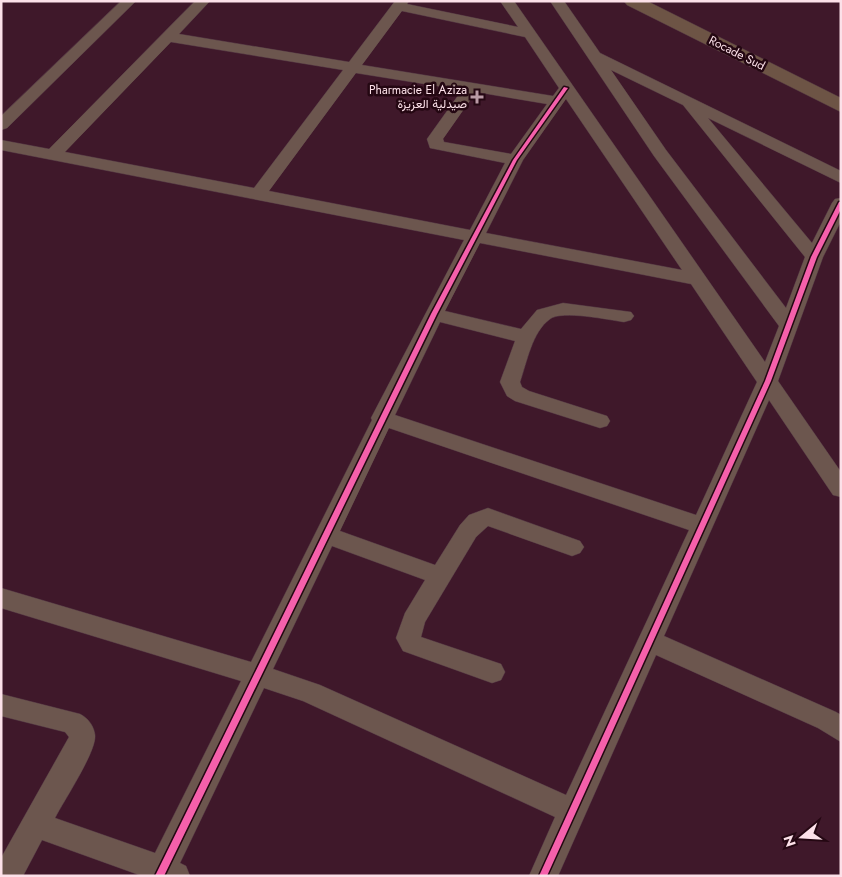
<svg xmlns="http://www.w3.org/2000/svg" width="842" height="877" font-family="Jost,Vazirmatn,sans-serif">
  <rect width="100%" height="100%" fill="#3f182a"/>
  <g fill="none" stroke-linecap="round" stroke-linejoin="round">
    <defs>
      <path id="street" d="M121,1H136L7,128L1,130V116Z
        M195,1H210L179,34L349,62L395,1H409L407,4L518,27L500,1H514L765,362L779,326L654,156L550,1H564L600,53L841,171V183L708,118L812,243L832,203L835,199L841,198V221L823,257L778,381L841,472V497L833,495L769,400L664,636L836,712L841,715V742L818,728L656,655L558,876H529L555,817L303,701L264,688L180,863L186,866L190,876H142L42,840L23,876H1V858L69,737L65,732L1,716V694L80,714C88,718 94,726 95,735C97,751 63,802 55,818L155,853L241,681L1,608V588L251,662L372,420L371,418L464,240L1,150V140L49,149ZM402,11L525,37L559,88L553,96L362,65ZM171,42L343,70L254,188L65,152ZM611,70L683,105L805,257L786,308L666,150ZM356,73L462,90L427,139L430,148L505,163L470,230L269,191ZM476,92L547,104L511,154L444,142L443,139ZM566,99L682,270L486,233L523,160ZM480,243L691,284L757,382L696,515L395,415L440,322L515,341L500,382L507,396L515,401L600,428L607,426L610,421L607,416L529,391L522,387L520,382C527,362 532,332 550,319C562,310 609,320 624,322L631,320L634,316L631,312L563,303L537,310L521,329L445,311ZM389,428L689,530L566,795L320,685L273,669L332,546L425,580L405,613L396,638L403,651L492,683L501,680L505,672L501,664L421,637L425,622L476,537L488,526L572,556L580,553L584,547L580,541L488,508L469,515L460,525L435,565L340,531Z"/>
      <path id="primary" d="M624,1H647L841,98V112L627,5Z"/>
    </defs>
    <use href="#street" stroke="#523442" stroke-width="1"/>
    <use href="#primary" stroke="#523442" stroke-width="1"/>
    <use href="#street" fill="#6c564e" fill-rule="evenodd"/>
    <use href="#primary" fill="#6d5445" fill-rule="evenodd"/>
    <defs>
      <path id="cycleway" d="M564,87L568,88L517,160L437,314L164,876H155L431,314L513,160Z
        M839,202H841V209L817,257L771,381L547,876H539L765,381L811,257Z"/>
    </defs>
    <use href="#cycleway" stroke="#240712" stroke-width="3"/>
    <use href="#cycleway" fill="#f560ab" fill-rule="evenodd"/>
  </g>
  <path fill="#ba9ba6" stroke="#240712" stroke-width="2" d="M474.5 89.5h5v5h5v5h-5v5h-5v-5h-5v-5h5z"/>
  <g text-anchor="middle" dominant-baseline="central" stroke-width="5" stroke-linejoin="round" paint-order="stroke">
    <g font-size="12" fill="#fce1e9" stroke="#240712">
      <text transform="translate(737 53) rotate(27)">Rocade Sud</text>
    </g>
    <g font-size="12" fill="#fce1e9" stroke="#240712" text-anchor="end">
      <text x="467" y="90">Pharmacie El Aziza<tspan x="467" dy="14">صيدلية العزيزة</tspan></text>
    </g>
  </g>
  <rect width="842" height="877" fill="none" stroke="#fce1e9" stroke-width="5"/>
  <g transform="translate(802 837) rotate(252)" stroke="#240712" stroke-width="4" paint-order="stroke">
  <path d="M0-4L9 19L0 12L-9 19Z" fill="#fce1e9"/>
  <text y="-8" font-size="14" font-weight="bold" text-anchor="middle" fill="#fce1e9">N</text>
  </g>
</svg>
